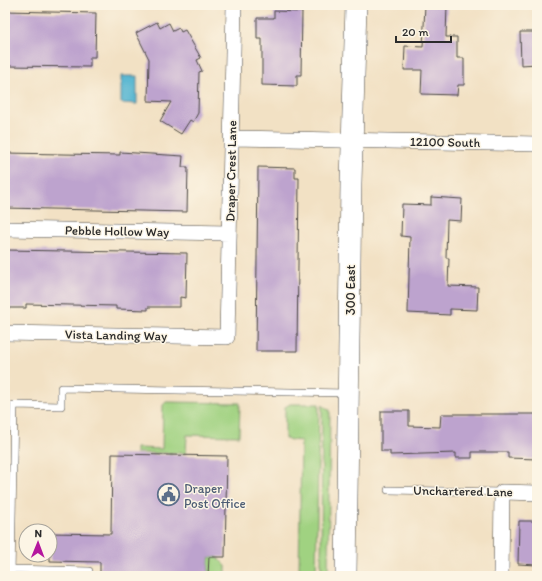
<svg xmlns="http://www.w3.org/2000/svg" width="542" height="581" font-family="Itim,sans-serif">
  <rect width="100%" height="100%" fill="#fcf5e5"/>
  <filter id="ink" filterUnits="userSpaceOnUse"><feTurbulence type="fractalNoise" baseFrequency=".025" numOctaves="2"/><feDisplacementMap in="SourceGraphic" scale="8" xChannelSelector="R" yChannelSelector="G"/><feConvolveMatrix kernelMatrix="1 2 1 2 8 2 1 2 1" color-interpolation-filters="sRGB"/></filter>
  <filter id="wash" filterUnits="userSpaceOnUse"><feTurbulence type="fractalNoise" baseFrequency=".012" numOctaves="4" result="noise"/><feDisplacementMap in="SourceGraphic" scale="16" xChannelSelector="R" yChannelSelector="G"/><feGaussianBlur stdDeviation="0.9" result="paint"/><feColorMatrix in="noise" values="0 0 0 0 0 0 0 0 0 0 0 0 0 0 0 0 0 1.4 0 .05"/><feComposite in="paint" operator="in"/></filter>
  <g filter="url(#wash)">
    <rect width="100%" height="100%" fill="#f2e1c4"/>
    <path fill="#a0d281" stroke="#667e56" d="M166,402L240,403L239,436L187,435L186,453H136V448L162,449L163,405Z
      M290,404H319L316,576H299L301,441L285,439V407Z
      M322,405L330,410L328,576H321Z
      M209,557H217L226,566V576H208Z"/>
    <path fill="#51b4d0" stroke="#3e707e" d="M121,76H137V104L121,103Z"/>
    <g id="blocks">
      <path fill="#bda3ce" d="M425,5H447L446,37H457V58H464V85H458L457,95L421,94L422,70H404L405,46L423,47Z
        M5,11L96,13L95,57H90V67L5,66Z
        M274,11L302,12L301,75H297V86L262,85V39H257V18H274Z
        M157,22L160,28L169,23L173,31L179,28L181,32L185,30L201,58L197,60L202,71L199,72L198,113L193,122L190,120L181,134L160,121L171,102L148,101L149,59L136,33Z
        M520,32H537V64L521,65Z
        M120,152L183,156L182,167H188L187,212L5,208V153L120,155Z
        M258,167L295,168V178H299L297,351H256Z
        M431,197L462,199L461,221L447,220L446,258H449L448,286L478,287L477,310L450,309V315L408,313L410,237L401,236L402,204L431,205Z
        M5,250L187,253L186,298L180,297V307H148V310L116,309V306L26,304V308H5Z
        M381,411H409V426L440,427L441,414H537V459L508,458V452H472V458H456V453L390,455V451H381Z
        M112,454L227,456L225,557H209L208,576H100V562L50,561V533L111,534Z
        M519,521H537V565L518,564Z"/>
    </g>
  </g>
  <g filter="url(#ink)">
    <use href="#blocks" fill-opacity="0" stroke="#494642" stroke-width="1"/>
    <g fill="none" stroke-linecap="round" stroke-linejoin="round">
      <defs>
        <path id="lane" d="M388,490L502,492
          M11,569L89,571
          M11,576L14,405L61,406V388L347,393"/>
        <path id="street" d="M232,138L537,144
          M5,229L229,233
          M5,333L227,337L234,5
          M501,576L502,492L537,493"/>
        <path id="secondary" d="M346,576L351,183L356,5"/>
      </defs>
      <use href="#lane" stroke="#494642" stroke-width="8"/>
      <use href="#street" stroke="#494642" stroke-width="16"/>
      <use href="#secondary" stroke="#494642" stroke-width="22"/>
      <use href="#lane" stroke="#fff" stroke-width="7"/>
      <use href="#street" stroke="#fff" stroke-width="15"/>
      <use href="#secondary" stroke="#fff" stroke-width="21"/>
    </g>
  </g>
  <defs>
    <symbol id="civic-ring" viewBox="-11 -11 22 22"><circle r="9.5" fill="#fcf5e5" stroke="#5c6f8a" stroke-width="1.5"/><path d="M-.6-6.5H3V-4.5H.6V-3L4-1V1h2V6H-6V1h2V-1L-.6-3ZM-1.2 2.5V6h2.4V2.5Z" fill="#5c6f8a"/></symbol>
  </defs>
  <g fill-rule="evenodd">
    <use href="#civic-ring" x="156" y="482" width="25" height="25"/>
  </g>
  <g text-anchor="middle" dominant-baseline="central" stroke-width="3" stroke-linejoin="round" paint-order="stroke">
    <g font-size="13" fill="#2b2b2b" stroke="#fcf5e5">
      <text transform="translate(445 142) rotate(1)">12100 South</text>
      <text transform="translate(231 171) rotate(-89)">Draper Crest Lane</text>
      <text transform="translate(117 231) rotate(1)">Pebble Hollow Way</text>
      <text transform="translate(350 290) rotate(-90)">300 East</text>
      <text transform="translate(116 335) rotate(1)">Vista Landing Way</text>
      <text transform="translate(463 491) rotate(1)">Unchartered Lane</text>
    </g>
    <g font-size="13" fill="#4e5e75" stroke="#fcf5e5" text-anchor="start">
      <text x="184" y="488">Draper<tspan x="184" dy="15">Post Office</tspan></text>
    </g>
  </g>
  <rect width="542" height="581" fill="none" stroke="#fcf5e5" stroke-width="20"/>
  <g transform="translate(38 543) rotate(1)"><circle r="19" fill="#fcf5e5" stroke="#a8a49b"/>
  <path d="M0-3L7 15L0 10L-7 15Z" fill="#b5179e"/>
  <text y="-6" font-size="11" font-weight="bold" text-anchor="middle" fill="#2b2b2b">N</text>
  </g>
  <path d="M396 36v6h55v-6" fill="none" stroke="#2b2b2b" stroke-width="2"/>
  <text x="402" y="36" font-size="12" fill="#2b2b2b" stroke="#fcf5e5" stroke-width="3" paint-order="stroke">20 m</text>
</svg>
